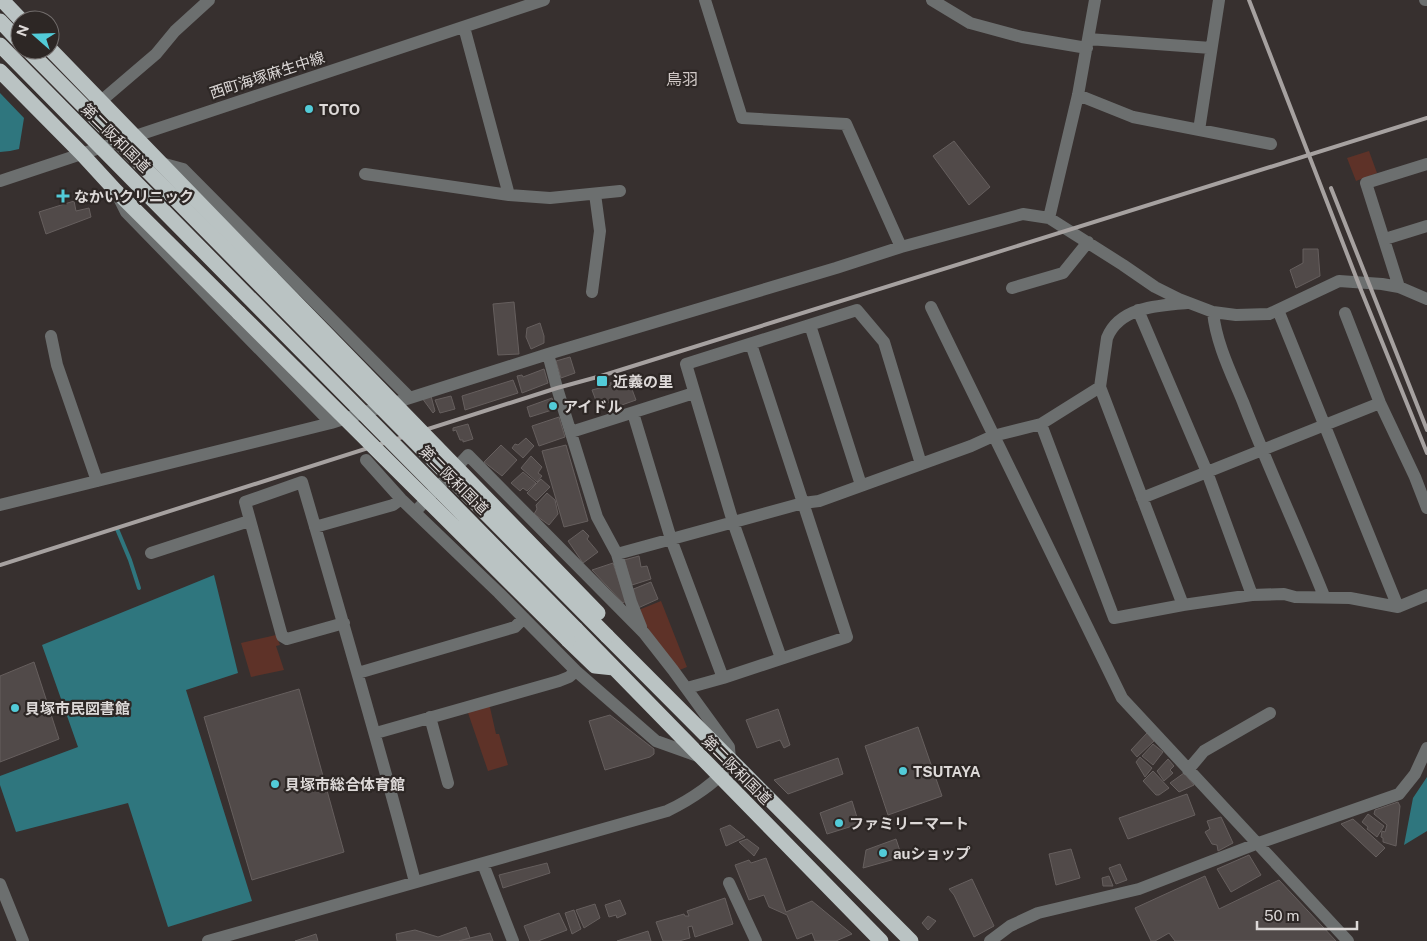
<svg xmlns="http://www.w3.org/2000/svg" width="1427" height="941" font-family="'Public Sans','Noto Sans JP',sans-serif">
  <rect width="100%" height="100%" fill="#37302f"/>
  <path fill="#5e3228" d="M1369,151L1377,173L1356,181L1347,158Z
    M661,601L687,667L677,671L636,611Z
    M276,635L280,645L276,646L284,670L251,677L241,643Z
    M489,703L496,734H499L508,765L488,771L467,710Z"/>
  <path fill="#2f767e" d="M0,93L24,118L19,149L10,151L0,152Z
    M214,575L238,673L186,690L252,901L168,927L128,803L16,832L0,785V776L78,747L42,645Z
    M1427,777V831L1404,845L1413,798Z"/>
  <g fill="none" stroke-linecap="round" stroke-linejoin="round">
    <path stroke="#2f767e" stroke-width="4" d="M117,529L130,560L139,588"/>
  </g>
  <path fill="#514a49" stroke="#665f5e" d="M954,141L990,187L969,205L933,156Z
    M74,201L76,211L89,208L91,217L46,234L39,212Z
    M1303,249H1318L1320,276L1296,288L1290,270L1303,263Z
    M514,302L519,354L498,355L493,304Z
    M540,323L544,336V343L531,349L526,337L527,328Z
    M570,357L575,373L561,378L556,361Z
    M544,369L548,383L522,393L517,376L522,375L523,377Z
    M627,376L636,400L619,406L617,400L598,406L592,390L611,385L610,383Z
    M513,380L518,393L465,410L462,396Z
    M431,396L435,411L433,413L422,398Z
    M451,396L455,409L440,413L435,400Z
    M552,398L555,409L530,417L527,407Z
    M559,417L565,437L539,446L532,426Z
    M468,424L473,439L463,442V440H460L456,430L453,431V428Z
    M526,438L534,446L523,458L512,448L515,444L518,445Z
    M501,445L517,460L502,476L484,462Z
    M566,445L588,521L564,527L542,451Z
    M531,456L542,467L538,473L542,476L537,482L521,468Z
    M523,472L536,483L527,491L523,488L520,491L511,483Z
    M541,479L550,487L536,501L527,493Z
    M547,493L555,500L558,514L549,525L534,514L537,509L536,505Z
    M583,530L589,536L587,539L598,552L583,563L568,541Z
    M639,556L641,567L647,566L651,579L632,585L624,560Z
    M613,563L626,601L623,603L592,570Z
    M651,582L658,599L638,608L631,590Z
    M34,662L59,739L0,762V676Z
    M299,689L344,852L252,880L204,717Z
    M778,709L790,745L784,748L780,740L757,748L746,720Z
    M610,715L654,749V754L650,757L605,770L589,721Z
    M918,727L942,796L888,815L865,746Z
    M1147,733L1154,741L1137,757L1131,750Z
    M1153,744L1163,752L1153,765L1142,756Z
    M1140,757L1152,768L1145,777L1136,762Z
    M838,758L843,774L788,794L774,780Z
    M1168,759L1174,766L1170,770L1173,773L1164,781L1157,771Z
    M1153,771L1169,788L1159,795H1156L1143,781Z
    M1184,773L1194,785L1179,792L1170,783Z
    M1187,794L1195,815L1128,839L1119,818Z
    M852,801L859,824L827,834L820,813Z
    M1398,802L1400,806L1396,846L1383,842V838L1381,837L1382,831L1385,832L1387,825L1374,814L1375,810Z
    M1368,814L1384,826L1377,837L1367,829L1368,827L1362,822Z
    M1221,817L1233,843L1218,851L1217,845L1212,844L1205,832L1210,829L1207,821Z
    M1353,819L1385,848L1376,857L1341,824Z
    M730,825L745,837L726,846L720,829Z
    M747,839L759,848L754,856L739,842Z
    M896,839L902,857L863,868L866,850Z
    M1071,849L1080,878L1056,885L1049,854Z
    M1249,855L1261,875L1231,892L1217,869Z
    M766,858L786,912L812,901L852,934L836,941H815L812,933L797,939L787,915L769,907L764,895L749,900L735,865L749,860L751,863Z
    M547,863L550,873L503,888L499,875Z
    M1120,864L1127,880L1116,884L1109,868Z
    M1109,876L1113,886H1103L1102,878Z
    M1205,876L1219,909L1279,880L1336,941H1175L1169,933L1155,941H1151L1135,908Z
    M972,879L994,926L974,937L954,895L949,889Z
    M725,898L733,924L695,937L692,926L688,927L690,938L679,941H663L656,922L684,914L685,916H689L687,911Z
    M620,900L626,914L617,918L616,915L609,917L605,905Z
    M595,904L600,918L584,928L576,910Z
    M574,910L581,929L572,934L565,913Z
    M559,913L567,930L538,941H530L524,926Z
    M928,916L936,921L928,930L922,923Z
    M466,927L470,938L459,941H397L396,934L415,930L438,937Z
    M648,931L651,941H617Z
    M490,933L493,941H459L470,938Z
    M316,934L318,941H295Z"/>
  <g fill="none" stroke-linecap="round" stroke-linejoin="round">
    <path stroke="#6c6f6f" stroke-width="12" d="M705,0L742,118L846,124L901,247
      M932,0L970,23L1022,37L1087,48
      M1425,0H1427
      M464,27L509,195
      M1088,39L1211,48
      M1078,95L1133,117L1271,144
      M101,101L156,54L175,31L209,0
      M1199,130L1219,0
      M161,163L183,169L410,398
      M365,174L509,195L550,198L620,191
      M0,181L544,0
      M119,198L126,212L331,423
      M1049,218L1078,95L1095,0
      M1385,239L1427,226
      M1399,287L1366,183L1427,164
      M1012,288L1063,273L1088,242
      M592,292L600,231L595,194
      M931,307L1122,698L1348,941
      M1138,310L1207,472L1252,595
      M1278,310L1398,607
      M1213,312C1216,343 1231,373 1243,402C1268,467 1298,531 1324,596
      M1345,313L1380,403L1415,477L1427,508
      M810,325L861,485
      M51,336L57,365L97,481
      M548,354L557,388L597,517L617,554L631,602L641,627
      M1100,387L1183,605
      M633,413L671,539L723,678
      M1041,424L1114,618L1183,605L1252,595L1284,594L1295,597L1350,598L1398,607L1427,595
      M571,432L694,393
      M366,460L401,499L499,593L576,671L656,741L698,756
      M1142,498L1380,403
      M0,505L331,423L548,354L836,268L901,247L1023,214L1049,218L1123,265L1155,287L1179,299L1213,312L1236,315L1269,314L1339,281L1382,284L1399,287L1427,299
      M315,527L393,505L401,499
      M151,553L249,521
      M617,554L803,503L819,501L971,446L993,436L1041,424L1100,387L1107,338C1119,307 1159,305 1187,303
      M344,623L287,639L282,636L245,502L302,482C341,615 380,748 415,882
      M781,658L733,522L686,364L857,310L884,342L921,464
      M358,673L515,627L524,618
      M687,688L723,678L847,637L751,344
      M430,717L448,783
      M376,733L559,681L569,677L576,671
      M1188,770L1204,751L1270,713
      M483,864L513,941
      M729,883L756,941
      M0,884L23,941
      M208,941L667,811C684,803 726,779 730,759C730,756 729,751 729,747L673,670L644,633L468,455L415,512
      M990,941L1010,926L1038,913L1139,889L1256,844L1399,794L1415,774L1427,748"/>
    <path stroke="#bac3c3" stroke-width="15" d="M2,0L21,20
      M0,21L20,42
      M50,49L271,277
      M0,71L81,153L115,190L239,313
      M576,629L881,941
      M607,636L911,941
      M568,640L595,666L614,668"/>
    <path stroke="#a6a1a0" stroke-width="4" d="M1249,0L1361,290L1427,453
      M1331,188L1427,430
      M0,565L557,388L601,376L1427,118"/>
    <path stroke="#bac3c3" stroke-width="15" d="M0,45L576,629
      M28,50L607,636
      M271,277L598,613
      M239,313L568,640"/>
  </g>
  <g fill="#52cbd8" stroke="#2d2725" stroke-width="2">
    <circle cx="309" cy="109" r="5"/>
    <path d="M60.5 188.5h5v5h5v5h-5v5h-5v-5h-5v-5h5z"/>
    <rect x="596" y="375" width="12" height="12" rx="2.5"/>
    <circle cx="553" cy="406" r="5"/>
    <circle cx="15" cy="708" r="5"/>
    <circle cx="903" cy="771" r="5"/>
    <circle cx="275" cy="784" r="5"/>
    <circle cx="839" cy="823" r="5"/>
    <circle cx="883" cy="853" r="5"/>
  </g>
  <g text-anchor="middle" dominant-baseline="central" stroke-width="4.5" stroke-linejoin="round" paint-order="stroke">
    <g font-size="15" fill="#ddd9d8" stroke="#2d2725">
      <text transform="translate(267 75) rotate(-18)">西町海塚麻生中線</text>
      <text transform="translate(116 138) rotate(45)">第二阪和国道</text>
      <text transform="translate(454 480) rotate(45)">第二阪和国道</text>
      <text transform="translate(737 770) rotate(45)">第二阪和国道</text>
    </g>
    <g font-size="15" font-weight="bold" fill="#ddd9d8" stroke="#2d2725" text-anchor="start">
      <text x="319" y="109">TOTO</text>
      <text x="74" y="196">なかいクリニック</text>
      <text x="613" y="381">近義の里</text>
      <text x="563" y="406">アイドル</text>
      <text x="25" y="708">貝塚市民図書館</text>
      <text x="913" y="771">TSUTAYA</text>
      <text x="285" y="784">貝塚市総合体育館</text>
      <text x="849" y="823">ファミリーマート</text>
      <text x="893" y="853">auショップ</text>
    </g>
    <g font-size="16" fill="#d1c9c7" stroke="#2d2725">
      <text x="682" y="79">鳥羽</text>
    </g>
  </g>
  <g transform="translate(35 35) rotate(290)"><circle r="24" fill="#2d2725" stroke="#736e6d"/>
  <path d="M0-4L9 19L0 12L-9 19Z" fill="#52cbd8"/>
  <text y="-8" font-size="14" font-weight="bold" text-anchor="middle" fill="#ddd9d8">N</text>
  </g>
  <path d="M1257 921v8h100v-8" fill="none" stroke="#ddd9d8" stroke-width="2.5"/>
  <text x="1264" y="921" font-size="15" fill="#ddd9d8" stroke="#2d2725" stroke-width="4" paint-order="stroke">50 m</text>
</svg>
